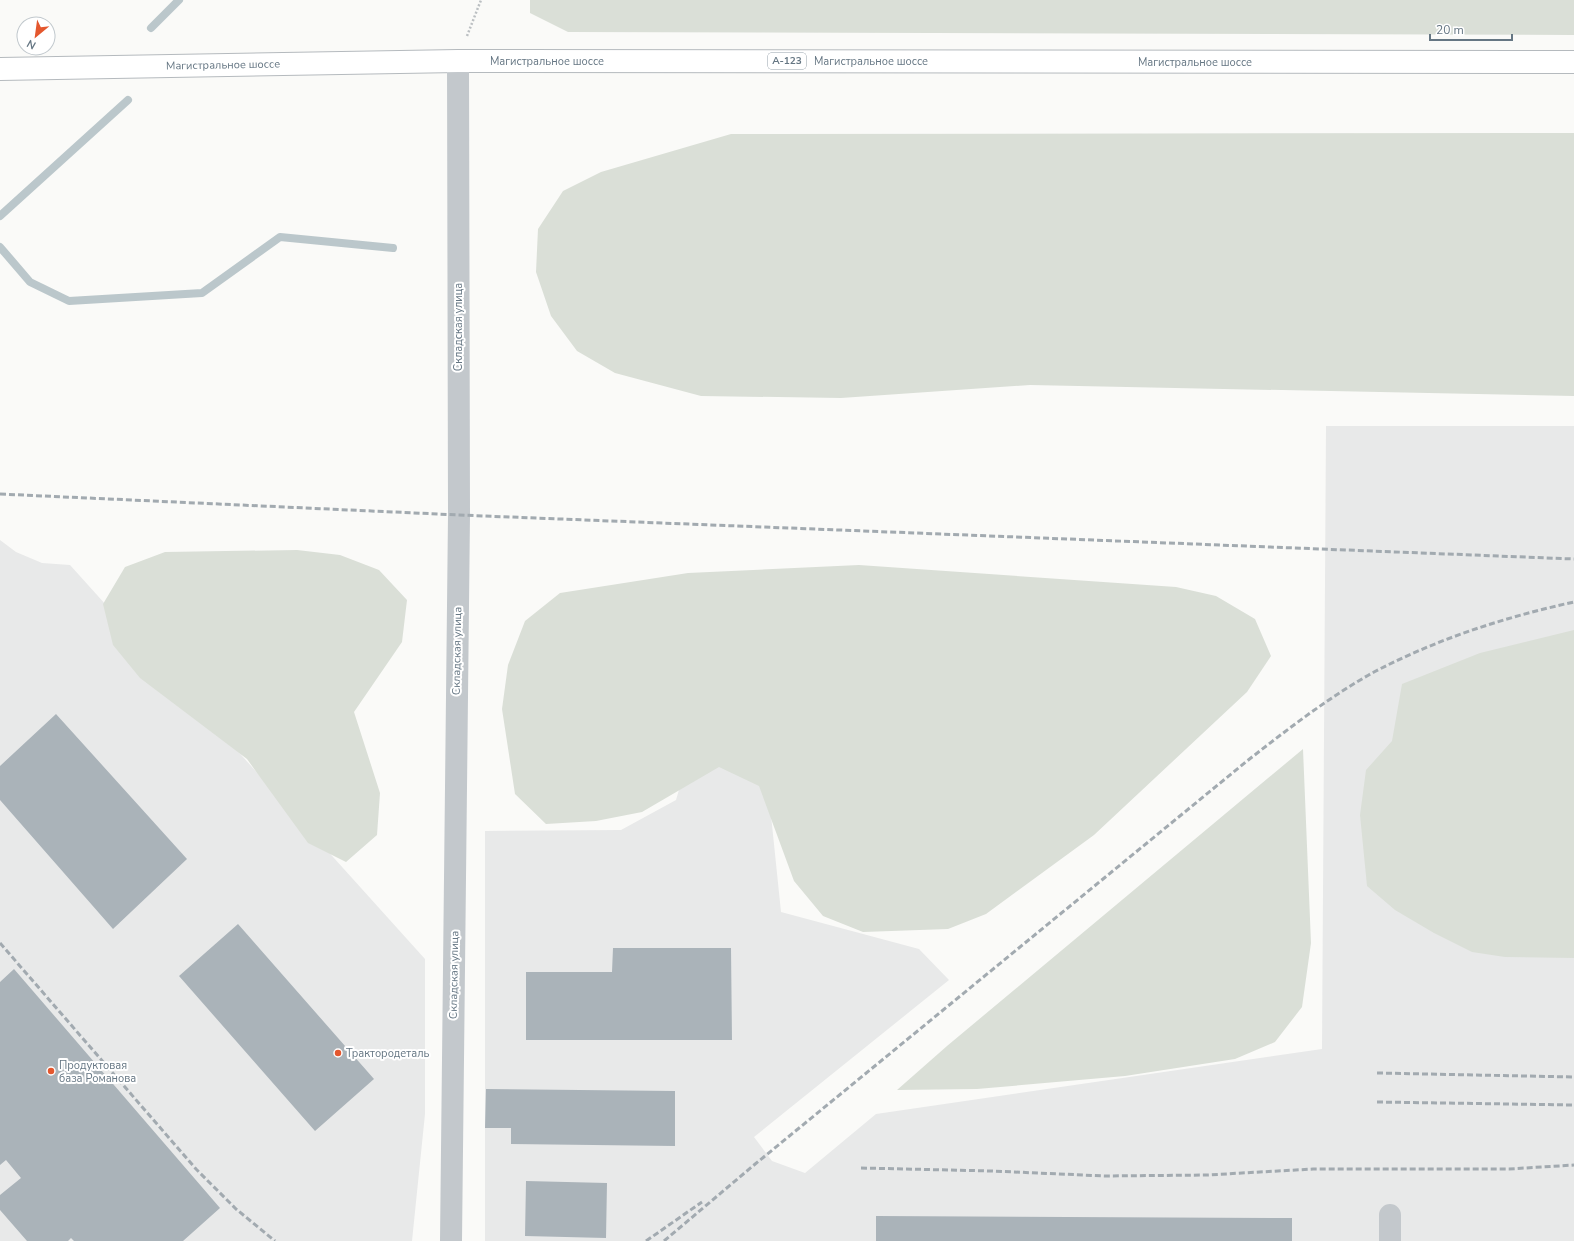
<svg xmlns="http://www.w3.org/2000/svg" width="1574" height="1241" font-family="'Nunito Sans',sans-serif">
  <rect width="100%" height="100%" fill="#fafaf8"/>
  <path fill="#e8e9e9" d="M1326,426H1574V1241H485V831L621,830L676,800L693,742L765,757L781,912L919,949L949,980L754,1137L772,1161L805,1173L876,1114L1322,1049Z
    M0,540L16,552L42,563L70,565L425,959V1114L412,1241H0Z"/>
  <path fill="#dadfd7" d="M530,0H1574V35L568,32L530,13Z
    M1574,133V396L1030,385L841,398L701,396L615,373L577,351L551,316L536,272L538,229L563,191L601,172L731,134Z
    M297,550L340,555L379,570L407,600L402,642L354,712L380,793L377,835L346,862L308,843L247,759L140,678L113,645L103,604L125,567L165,552Z
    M859,565L1176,587L1216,596L1255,619L1271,656L1247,692L1094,835L986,914L948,929L863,932L823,916L794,881L759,786L719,767L642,812L596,821L546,824L515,794L502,709L508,665L525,621L560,593L688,573Z
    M1574,630V958L1505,957L1472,952L1434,933L1395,910L1367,886L1360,815L1366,770L1392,741L1402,684L1480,653Z
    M1303,749L1311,943L1302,1007L1275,1042L1235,1059L1125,1076L977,1089L897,1090L947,1046Z"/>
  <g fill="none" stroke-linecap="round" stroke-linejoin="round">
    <path stroke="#bbc7cb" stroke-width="8" d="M151,28L179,0
      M0,216L128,100
      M0,247L30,282L69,301L202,293L280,237L393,248"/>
  </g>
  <path fill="#aab3b9" d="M56,714L187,859L113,929L0,800V766Z
    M238,924L374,1079L315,1131L179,976Z
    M613,948H731L732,1040H526V972H612Z
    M14,969L220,1208L183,1241H74L71,1238L68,1241H27L0,1210V1195L21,1178L6,1160L0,1165V982Z
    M486,1089L675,1091V1146L511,1144V1128H485Z
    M526,1181L607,1183L606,1238L525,1236Z
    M876,1216L1292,1218V1241H876Z"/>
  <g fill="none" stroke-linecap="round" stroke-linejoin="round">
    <defs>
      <path id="major" d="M0,69L458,61L1574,62"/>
    </defs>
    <use href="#major" stroke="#b5babe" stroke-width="24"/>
    <path stroke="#bbbfc2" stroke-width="2.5" stroke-dasharray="2 2" stroke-linecap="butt" d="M467,36L481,0"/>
    <path stroke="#c3c8cc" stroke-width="22" d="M451,1241L459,515L458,61
      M1390,1241V1215"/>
    <use href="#major" stroke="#fff" stroke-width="22"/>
    <path stroke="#a2aab0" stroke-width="3" stroke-dasharray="6 3" stroke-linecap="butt" d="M0,494L459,515L1574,559
      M0,943L196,1169L236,1209L275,1241
      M1377,1073L1574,1077
      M1377,1102L1574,1105
      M861,1168L992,1171L1105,1176L1207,1175L1313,1169H1509L1574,1165
      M646,1241L702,1202
      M664,1241L754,1165L1247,761C1288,729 1329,697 1374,672C1437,639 1505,617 1574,602"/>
  </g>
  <g fill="#e4572e" stroke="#fff" stroke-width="1.5">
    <circle cx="338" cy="1053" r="4"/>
    <circle cx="51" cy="1071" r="4"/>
  </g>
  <g text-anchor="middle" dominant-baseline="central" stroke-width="4" stroke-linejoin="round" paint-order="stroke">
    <rect fill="#fff" stroke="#939fa8" stroke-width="1" x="768" y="53" width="38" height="16" rx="3"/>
    <g font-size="10" font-weight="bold" fill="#657683">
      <text x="787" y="61">А-123</text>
    </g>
    <g font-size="11" fill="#657683" stroke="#fff">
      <text x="547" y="61">Магистральное шоссе</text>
      <text x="871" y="61">Магистральное шоссе</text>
      <text x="1195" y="62">Магистральное шоссе</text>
      <text transform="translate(223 65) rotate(-1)">Магистральное шоссе</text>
      <text transform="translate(458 327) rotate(-90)">Складская улица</text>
      <text transform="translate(457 651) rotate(-89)">Складская улица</text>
      <text transform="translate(454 975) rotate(-89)">Складская улица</text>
    </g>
    <g font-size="11" fill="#657683" stroke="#fff" text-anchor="start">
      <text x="346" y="1053">Трактородеталь</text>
      <text x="59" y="1065">Продуктовая<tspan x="59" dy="13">база Романова</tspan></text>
    </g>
  </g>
  <g transform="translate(36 36) rotate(209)"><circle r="19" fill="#ffffff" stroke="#c1c8cd"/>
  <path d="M0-3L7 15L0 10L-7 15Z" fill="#e4572e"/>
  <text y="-6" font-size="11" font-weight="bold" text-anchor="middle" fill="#657683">N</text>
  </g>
  <path d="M1430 34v6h82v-6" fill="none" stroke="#657683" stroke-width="2"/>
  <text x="1436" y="34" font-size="12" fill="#657683" stroke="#ffffff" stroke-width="3" paint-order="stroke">20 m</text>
</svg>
